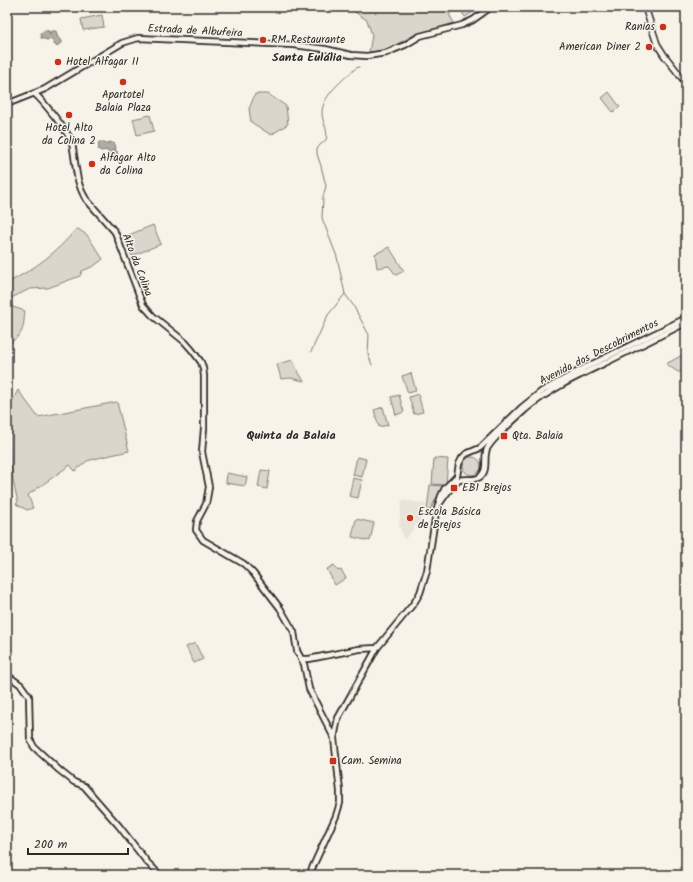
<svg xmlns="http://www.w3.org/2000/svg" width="693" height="882" font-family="Kalam,sans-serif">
  <rect width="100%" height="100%" fill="#f7f3e8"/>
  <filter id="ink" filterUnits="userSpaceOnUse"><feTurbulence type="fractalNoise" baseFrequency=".025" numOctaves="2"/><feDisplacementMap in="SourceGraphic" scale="8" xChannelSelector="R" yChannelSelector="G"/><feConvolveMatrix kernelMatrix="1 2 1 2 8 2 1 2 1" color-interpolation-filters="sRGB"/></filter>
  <g filter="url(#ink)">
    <path fill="#e8e4da" d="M402,500L426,504V511L422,512L420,524H416L413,530L404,540L399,524Z"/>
    <path fill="#dad6cc" stroke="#82807c" d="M347,7H481L465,17L459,8L449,14L454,23L414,35L390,48L369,53L372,35L367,20Z
      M102,15L104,27L83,30L81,19Z
      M609,92L620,107L613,112L602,98Z
      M255,94H268L286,106L288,124L271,135L251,122L249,109Z
      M150,115L154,131L137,135L133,119Z
      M153,225L161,244L132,256L124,237Z
      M76,229H78L87,235L103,259L94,266L82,271L80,276L48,288L30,289L11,298L9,282C34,269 58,252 76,229Z
      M389,247L404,271L396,275L389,266L377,268L375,254Z
      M7,298L10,306L25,311C23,330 24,334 7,345Z
      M686,353V372H678L666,364Z
      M293,360L297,370L304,381L290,378L281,379L277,364Z
      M411,373L416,391L408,393L402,376Z
      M18,390L38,417L117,402L129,451L98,458L87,461L75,471L70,465L28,495L33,508L27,510L16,504L18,502C11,477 9,453 10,428L7,427V411Z
      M418,394L423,412L414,414L409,397Z
      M399,395L404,412L396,415L391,397Z
      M383,407L388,425L379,427L374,410Z
      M463 466a9 9 0 1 1 18 0a9 9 0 1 1-18 0Z
      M357,457L366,459L362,477L353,475Z
      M434,458L448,459L446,485L432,484Z
      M261,470L270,471L267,489L258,487Z
      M227,473L247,477L245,486L226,483Z
      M353,478L362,480L358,498L349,496Z
      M430,485L444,486L438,495L430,510H427Z
      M356,519L374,523L370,541L352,537Z
      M334,565L338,571L341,570L346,578L335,585L327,569Z
      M195,643L203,659L194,663L186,647Z"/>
    <path fill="#afaca4" stroke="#7a7874" d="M44,30L49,31L50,35L51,31H56L58,38L62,41V43L59,44L57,47L54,44L52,39L47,40L41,38L40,34Z
      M99,142H102L106,144L110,142L115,144L116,149L111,151L113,153L115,151H117L118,159L115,161L110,158L107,150L101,151L98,149L99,147L98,144Z"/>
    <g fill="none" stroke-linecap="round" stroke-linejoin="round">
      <path stroke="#7a7874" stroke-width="1" d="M345,294L353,305L369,335L368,354L372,365
        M311,352L328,315L345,294L337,257L322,218L323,197L326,186L321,166L317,154V149L320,145L326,140C329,130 322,122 322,113C322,95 344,79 356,68L359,67"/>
      <defs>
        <path id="secondary" d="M35,94C43,101 69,133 72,143C76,162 75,182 86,199L115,232L143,305L153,316L185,342L192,350L201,362L203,368L204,376V428L202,452L209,487L206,504L197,521L196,530L203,540L244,564L253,573L280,608L294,632L297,651L304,664L309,689L334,738
          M7,104L45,89L122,43L138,38L294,45L325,49L351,55L367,56L386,53L405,45L420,36L462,25L473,20L491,7
          M440,503L450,489L459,480C466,478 474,481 480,477C489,470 483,458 487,449C492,439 517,417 526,409C550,389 578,376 607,362C633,349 660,336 686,323
          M301,659H309L359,649L377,648
          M7,675L21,685L29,696L30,739L34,747L59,770L74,782L84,786L119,826L147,862L160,875
          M309,875L336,816L340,803V791L334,738L338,718L377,648L414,603L420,593L427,571L436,512L441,496L445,488L457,476L459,464L462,458L466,454L480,448L521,408L542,391L584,368L686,318"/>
        <path id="primary" d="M645,7L657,44L664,55L686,83"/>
      </defs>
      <use href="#secondary" stroke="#2b2b2b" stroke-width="8"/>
      <use href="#primary" stroke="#2b2b2b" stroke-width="8"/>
      <use href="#secondary" stroke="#f7f3e8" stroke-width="4.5"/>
      <use href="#primary" stroke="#f7f3e8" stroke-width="5"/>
    </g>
  </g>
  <g fill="#c8321e" stroke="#f7f3e8" stroke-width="1.5">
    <circle cx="663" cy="27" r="4"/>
    <circle cx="263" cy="40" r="4"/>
    <circle cx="649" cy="47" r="4"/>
    <circle cx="58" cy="62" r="4"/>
    <circle cx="123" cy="82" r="4"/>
    <circle cx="69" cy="115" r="4"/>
    <circle cx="92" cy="164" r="4"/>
    <rect x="500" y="432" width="8" height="8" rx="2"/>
    <rect x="450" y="484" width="8" height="8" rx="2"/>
    <circle cx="410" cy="518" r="4"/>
    <rect x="329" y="757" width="8" height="8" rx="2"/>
  </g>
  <g text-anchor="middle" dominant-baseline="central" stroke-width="3" stroke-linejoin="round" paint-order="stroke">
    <g font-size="11" fill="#2b2b2b" stroke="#f7f3e8" text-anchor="start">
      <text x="655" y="27" text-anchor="end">Ranias</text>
      <text x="271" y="40">RM Restaurante</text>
      <text x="641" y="47" text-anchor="end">American Diner 2</text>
      <text x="66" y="62">Hotel Alfagar II</text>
      <text x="123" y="95" text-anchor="middle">Apartotel<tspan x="123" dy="13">Balaia Plaza</tspan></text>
      <text x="69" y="128" text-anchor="middle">Hotel Alto<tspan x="69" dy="13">da Colina 2</tspan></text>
      <text x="100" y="158">Alfagar Alto<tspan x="100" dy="13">da Colina</tspan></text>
      <text x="512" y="436">Qta. Balaia</text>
      <text x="462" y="488">EB1 Brejos</text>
      <text x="418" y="512">Escola Básica<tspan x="418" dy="13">de Brejos</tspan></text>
      <text x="341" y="761">Cam. Semina</text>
    </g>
    <g font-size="11" fill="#2b2b2b" stroke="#f7f3e8">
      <text transform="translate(195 31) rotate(3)">Estrada de Albufeira</text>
      <text transform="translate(137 265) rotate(69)">Alto da Colina</text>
      <text transform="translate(599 352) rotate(-27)">Avenida dos Descobrimentos</text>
    </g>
    <g font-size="12" font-weight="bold" fill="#2b2b2b" stroke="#f7f3e8">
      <text x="307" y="57">Santa Eulália</text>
      <text x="291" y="435">Quinta da Balaia</text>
    </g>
  </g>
  <rect width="693" height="882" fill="none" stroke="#f7f3e8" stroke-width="24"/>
  <rect x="12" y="12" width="669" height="858" fill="none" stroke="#2b2b2b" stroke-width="1.5" filter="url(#ink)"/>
  <path d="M28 848v6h100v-6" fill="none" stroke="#2b2b2b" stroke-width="2"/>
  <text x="34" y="848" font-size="12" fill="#2b2b2b" stroke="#f7f3e8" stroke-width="3" paint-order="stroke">200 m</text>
</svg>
